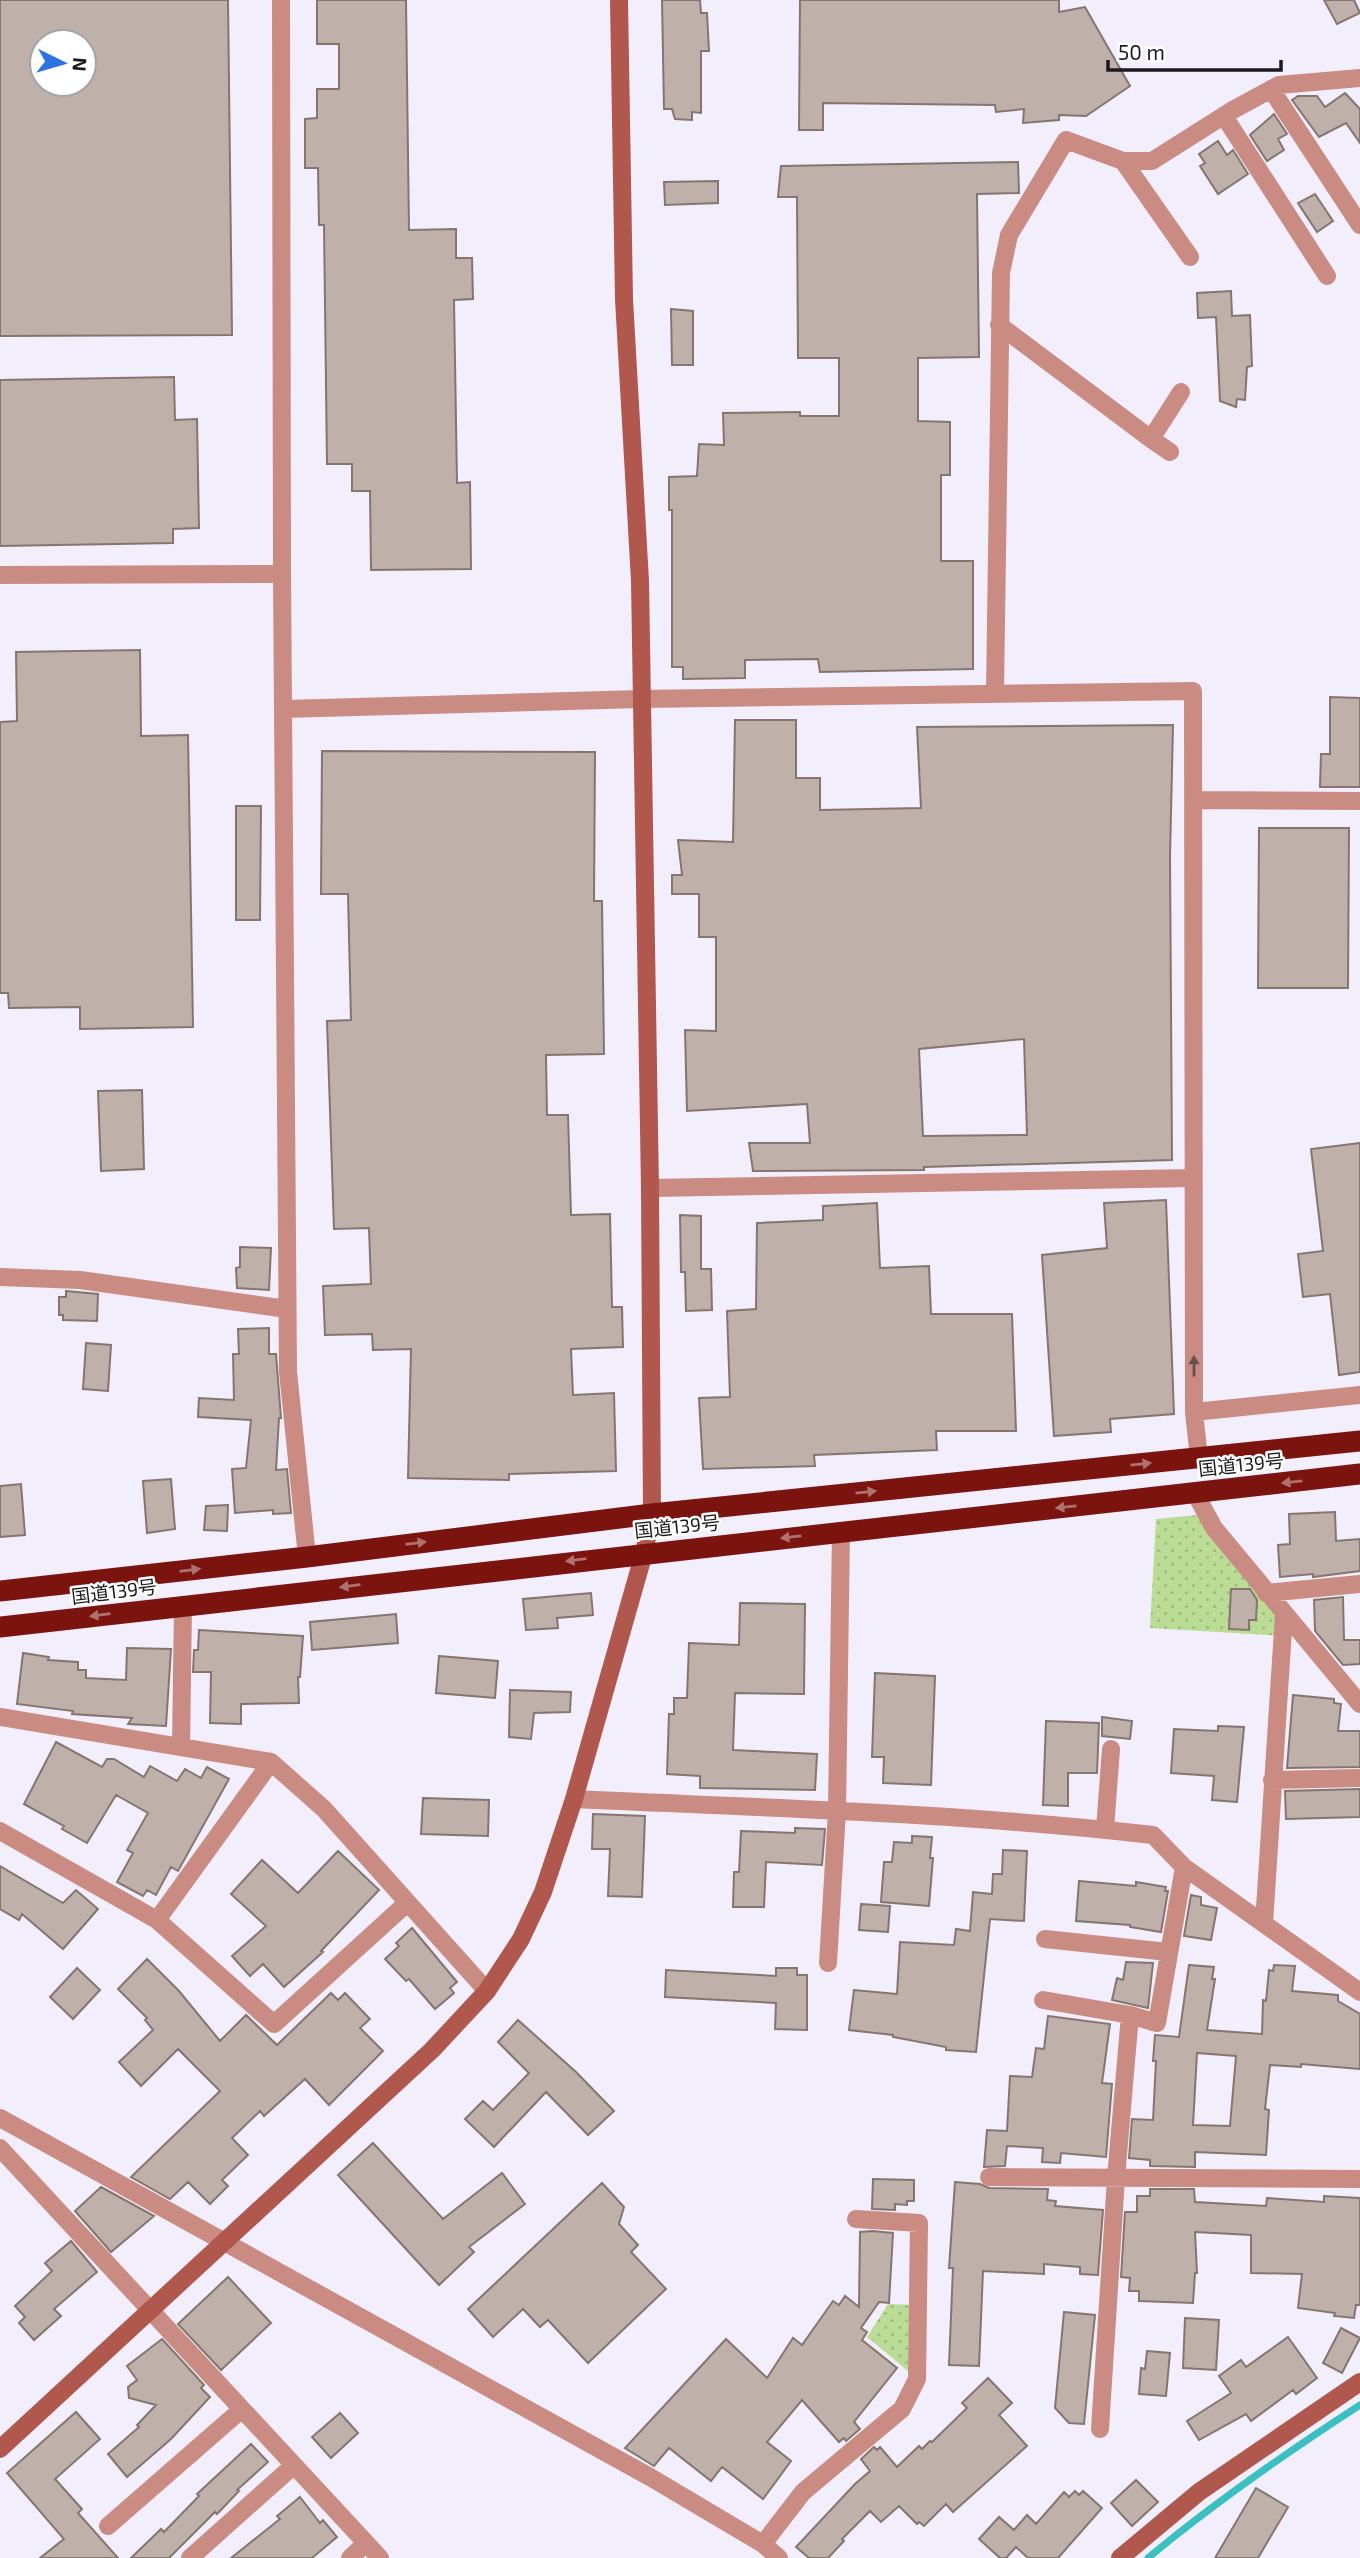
<svg xmlns="http://www.w3.org/2000/svg" width="1360" height="2558" font-family="'Exo 2','Noto Sans JP',sans-serif">
  <defs>
    <pattern id="park-dots" width="8" height="8" patternUnits="userSpaceOnUse" patternTransform="scale(1.75)"><rect width="8" height="8" fill="#badc95"/><path d="M2 2h.1M6 6h.1" fill="none" stroke="#9fbc80" stroke-width="1.8" stroke-linecap="round"/></pattern>
  </defs>
  <rect width="100%" height="100%" fill="#f3eefc"/>
  <path fill="url(#park-dots)" d="M1207,1514L1284,1614L1283,1636L1150,1628L1156,1519Z
    M888,2304L918,2305L917,2371H908L867,2337Z"/>
  <g fill="none" stroke-linecap="round" stroke-linejoin="round">
    <path stroke="#3ac0c1" stroke-width="7" d="M1148,2558C1215,2502 1286,2453 1360,2405"/>
  </g>
  <path fill="#c0b0aa" stroke="#847570" stroke-width="2" fill-rule="evenodd" d="M0,0H228L232,335L0,336ZM42,42H84V84H42Z
    M317,0H406L409,230L456,229V258H472L473,299L454,300L457,483L470,482L471,569L371,570L370,491H352V464H327L324,225H319L318,168H305V119L317,118V89H339V44H317Z
    M662,0H700L701,13H707L709,51H701V113L692,112V120L675,119L672,109H664Z
    M800,0H1059V12L1085,7L1130,86L1086,116L1059,115V120L1023,123L1024,109L996,112L995,105L823,103V130H799Z
    M1324,0H1354L1360,13L1337,24Z
    M1345,93L1360,109V143L1346,123L1319,137L1292,100L1298,96H1317L1325,107Z
    M1274,114L1287,134L1278,139L1284,150L1267,161L1250,135Z
    M1218,141L1227,155L1233,150L1248,174L1218,194L1200,166L1205,163L1199,154Z
    M1018,162L1019,193L977,194L979,357L918,358V421L950,422V475H941V561H973V669L820,672L818,659L745,660V678L683,679V667H672V510H669V477L697,476L699,444L724,445L723,413L800,412V416H839V358H798L797,197H778L781,166Z
    M718,181V203L665,205L664,182Z
    M1315,194L1333,221L1317,232L1298,203Z
    M1231,291L1232,316L1250,315L1252,366L1247,367L1245,400L1237,399L1236,407L1220,401L1216,317L1198,318L1197,293Z
    M671,309L693,311V365H672Z
    M174,377L175,420L197,419L199,528L173,529V543L0,546V380Z
    M140,650L141,736L188,735L193,1027L80,1029V1007L9,1008L8,993H0V722L17,721L16,652Z
    M1330,697L1360,698V787H1320L1321,754H1330Z
    M735,720H796V778H820V810L921,808L917,727L1173,725L1170,857L1172,1160L924,1167V1170L753,1171L749,1143H810L807,1104L687,1111L685,1030L716,1031V937H699V894H672V875H682L678,840L733,842ZM1024,1039L1027,1135L923,1136L919,1049Z
    M322,751L595,752L594,901H602L604,1054L546,1055L547,1115H568L571,1215L610,1214L612,1307H622L623,1347L571,1349L573,1395L614,1393L616,1471L509,1474V1480L408,1478L411,1349L373,1350L372,1334L325,1335L323,1286L371,1284L369,1228L334,1229L327,1021L351,1020L348,894H321Z
    M236,806H261L260,920H236Z
    M1259,828H1349L1348,988H1258Z
    M142,1090L144,1169L101,1171L98,1091Z
    M1360,1143V1372L1339,1375L1330,1294L1303,1297L1298,1254L1323,1251L1311,1149Z
    M1166,1200L1174,1414L1110,1419L1111,1432L1054,1436L1042,1255L1107,1248L1104,1203Z
    M877,1203L880,1268L929,1266L931,1314H1012L1016,1431H936L937,1450L814,1455L815,1466L703,1469L699,1398L730,1397L727,1311L756,1309L757,1223L823,1220V1206Z
    M680,1215L701,1216V1269H711L712,1310L686,1311L685,1272H681Z
    M240,1247L271,1248L269,1290L237,1288L236,1268L240,1267Z
    M66,1291L98,1294L97,1321L63,1320V1315H59V1297H66Z
    M269,1328V1354H276L281,1418H279L276,1470L287,1469L291,1513L273,1514V1510L235,1513L232,1469L246,1468L251,1420L198,1417L199,1398L234,1400L233,1354H239L238,1329Z
    M86,1343L111,1345L108,1391L83,1389Z
    M171,1479L175,1529L147,1533L143,1481Z
    M21,1484L25,1535L0,1537V1486Z
    M228,1505L227,1531L204,1530L206,1506Z
    M1335,1512L1336,1541L1360,1539V1571L1313,1577V1574L1280,1577L1278,1545L1290,1544L1289,1514Z
    M1231,1589H1250L1257,1600L1256,1620H1249V1630L1229,1629Z
    M591,1593L593,1615L557,1618L558,1628L526,1630L523,1599Z
    M1343,1597L1344,1640H1360V1664L1343,1665L1315,1631L1314,1600Z
    M740,1603L805,1604L804,1694L735,1693L733,1750L817,1754L815,1790L700,1788V1776L667,1774L669,1714H674V1698H687L689,1643L739,1645Z
    M396,1614L398,1643L312,1650L310,1622Z
    M199,1630L303,1636L300,1677H298L299,1703L241,1704V1724L210,1723L211,1672H193L194,1650H198Z
    M127,1648L171,1649L166,1726L128,1724L132,1718L72,1714L73,1711L17,1704L23,1653L49,1657L48,1660L78,1662V1670H86V1678L126,1680Z
    M439,1656L498,1661L495,1698L436,1693Z
    M875,1673L935,1676L931,1785L883,1783L884,1757H872Z
    M510,1690L571,1692L570,1712L534,1713L531,1739L509,1737Z
    M1293,1695L1334,1699V1703L1341,1704L1338,1731H1360V1767L1287,1768Z
    M1102,1717L1132,1721L1130,1739L1102,1736Z
    M1046,1721L1099,1723L1097,1773H1068V1806L1043,1805Z
    M1218,1726L1244,1727L1237,1802L1212,1800L1214,1776L1171,1773L1174,1729L1218,1731Z
    M56,1742L102,1767L107,1759H114L144,1777L150,1766L177,1781L185,1769L201,1778L207,1767L229,1779L178,1871L171,1867L156,1895L147,1890L143,1896L117,1882L133,1853L127,1850L148,1813L116,1795L87,1843L62,1829L64,1826L24,1804Z
    M1360,1789V1817L1286,1819L1285,1791Z
    M423,1798L489,1800L488,1836L421,1834Z
    M593,1814L645,1816L642,1897L608,1896L610,1849H592Z
    M795,1828L825,1829L822,1865L766,1862L764,1907H733L734,1872H739L741,1831L795,1833Z
    M912,1836L932,1837L930,1858H933L929,1906L881,1902L884,1862H892L894,1842L912,1843Z
    M1003,1850L1027,1851L1024,1921L990,1919L976,2052L946,2050V2047L893,2037V2035L849,2030L854,1990L897,1994L900,1942L954,1945L956,1929L970,1931L973,1892L992,1894L993,1874H1002Z
    M338,1851L379,1890L321,1951L323,1952L284,1987L263,1964L250,1976L232,1956L266,1926L231,1894L262,1860L298,1893Z
    M0,1866L63,1903L76,1890L98,1909L63,1949L22,1914L19,1920L0,1909Z
    M1079,1881L1136,1886V1882L1166,1887L1165,1891H1168L1161,1932L1130,1927V1925L1076,1921Z
    M1191,1895L1201,1897V1905L1217,1908L1211,1940L1184,1936Z
    M861,1904L890,1906L888,1932L859,1930Z
    M412,1928L457,1982L450,1988L454,1993L435,2009L409,1979L406,1981L385,1959L399,1946L396,1943Z
    M147,1959L179,1991L220,2041L246,2015L277,2045L331,1993L338,2000L345,1993L370,2019L360,2028L383,2051L329,2105L305,2079L264,2116L260,2111L232,2138L248,2155L222,2180L228,2186L210,2204L188,2182L170,2199L131,2177L220,2091L178,2049L141,2086L119,2062L153,2030L145,2020L147,2018L118,1989Z
    M1126,1962L1153,1963L1148,2008L1112,2000L1117,1978L1123,1980Z
    M1189,1965L1214,1967L1212,1979H1215L1207,2030L1262,2034L1263,2000L1266,2001L1269,1970L1273,1971L1274,1965L1295,1966L1292,1991L1338,1995V2001L1360,2014V2069L1301,2064V2067L1270,2065L1265,2109L1269,2110L1266,2155L1195,2152V2167L1150,2166V2160L1129,2158L1132,2119L1153,2120L1156,2061H1153L1155,2035L1179,2037ZM1197,2053L1236,2056L1230,2126L1193,2125Z
    M77,1968L100,1990L73,2019L50,1997Z
    M776,1968H797V1975H807V2030L775,2029L776,2003L665,1997L666,1970L776,1976Z
    M1048,2016L1110,2024L1102,2083L1112,2084L1106,2157L1061,2153L1060,2163L1042,2162L1043,2148L1007,2146L1005,2166L984,2167L987,2130L1007,2131L1010,2076L1032,2077L1036,2048L1044,2049Z
    M518,2020L576,2072L614,2111L588,2135L546,2092L494,2147L465,2119L483,2101L493,2110L529,2073L498,2042Z
    M373,2143L443,2219L502,2173L525,2204L469,2247L474,2252L439,2285L338,2175Z
    M873,2179L914,2180V2201H907V2205L895,2204V2210L872,2209Z
    M955,2182L980,2184L989,2188L1048,2189L1047,2200L1056,2201L1055,2206L1103,2210L1098,2275L1080,2274V2267L1044,2264V2274L983,2271L979,2366L949,2365L953,2268H949Z
    M602,2183L624,2207L619,2224L638,2245L631,2252L666,2289L588,2363L548,2320L540,2327L523,2309L493,2337L468,2309Z
    M101,2187L154,2216L111,2252L75,2211Z
    M1150,2189H1194L1195,2202L1266,2206L1267,2198L1324,2202V2196L1360,2198V2305H1356L1354,2318L1334,2316L1335,2313L1298,2308L1302,2274L1251,2273V2235L1195,2232L1197,2273H1195L1193,2303L1139,2301V2291H1129L1130,2278L1121,2277L1125,2212H1137V2196H1150Z
    M872,2231L893,2233L889,2303L879,2302L861,2328L867,2332L862,2340L897,2368L854,2422L860,2429L846,2441L844,2438L839,2442L802,2400L767,2442L791,2461L763,2499L722,2467L711,2481L669,2448L654,2466L625,2448L726,2339L767,2378L793,2338L802,2345L833,2301L839,2305L845,2296L859,2307L860,2232Z
    M71,2241L97,2272L54,2309L61,2316L34,2340L19,2323L25,2317L15,2306L52,2271L45,2263Z
    M228,2277L271,2323L221,2370L178,2324Z
    M1064,2312L1095,2315L1084,2424L1069,2423L1055,2408Z
    M1185,2318L1219,2320L1216,2370L1183,2368Z
    M1341,2328L1360,2338L1342,2373L1323,2363Z
    M1288,2337L1317,2378L1296,2394L1293,2390L1251,2421L1246,2414L1199,2440L1187,2421L1231,2393L1219,2376L1241,2360L1246,2367Z
    M162,2339L204,2385L201,2388L210,2397L171,2439L127,2477L108,2454L139,2427L137,2425L156,2405L129,2398L128,2387L137,2380L127,2366Z
    M1147,2351L1170,2353L1166,2396L1139,2394L1141,2368L1145,2369Z
    M988,2378L1012,2403L999,2415L1027,2446L953,2512L946,2504L924,2526L919,2522L917,2524L899,2506L881,2522L870,2511L842,2539L844,2541L828,2558H809L796,2547L855,2484L870,2471L861,2459L874,2447L877,2450L880,2447L897,2467L919,2446L922,2449L930,2441L932,2442L967,2408L962,2403Z
    M76,2412L100,2439L55,2479L82,2509L78,2513L118,2558H40L64,2539L7,2473Z
    M340,2413L358,2433L331,2458L312,2437Z
    M251,2444L268,2462L237,2490L239,2491L217,2514L215,2512L169,2558H131L161,2529L164,2532L199,2496L197,2494Z
    M1136,2480L1158,2502L1132,2526L1111,2503Z
    M1256,2488L1288,2507L1258,2558H1215Z
    M1075,2491L1079,2495L1083,2491L1102,2508L1058,2558H1028L1016,2547L1006,2558H1000L979,2539L999,2517L1014,2530L1027,2515L1036,2524L1064,2492L1069,2497Z
    M300,2497L320,2523L323,2520L337,2537L312,2558H231L280,2519L277,2516Z"/>
  <g fill="none" stroke-linecap="round" stroke-linejoin="round">
    <path stroke="#c98b82" stroke-width="18" d="M281,0L282,574L288,1372L307,1557
      M1271,89L1360,225
      M1224,116L1327,276
      M1123,161L1190,257
      M999,325L1151,439L1181,392
      M1151,439L1170,452
      M0,575L282,574
      M995,693L1001,273L1009,235L1066,140L1123,161H1152L1231,111L1279,85L1360,78
      M284,709L640,699L1193,691L1194,1412L1199,1458
      M1195,800L1360,801
      M650,1188L1193,1178
      M0,1277L80,1280L287,1309
      M1194,1412L1360,1395
      M1195,1493L1214,1528L1360,1704
      M1266,1593L1360,1584
      M0,1717L271,1762L324,1809L487,1991
      M181,1747L183,1605
      M1272,1780L1360,1778
      M574,1799C767,1808 961,1813 1153,1835L1184,1867L1360,1992
      M1105,1829L1111,1749
      M0,1831L157,1920L274,2024L407,1903
      M157,1920L271,1762
      M1264,1924L1284,1614
      M1045,1939L1168,1952
      M828,1963L837,1811L841,1531
      M1043,2000L1130,2015L1157,2023L1184,1867
      M0,2118L650,2477L763,2544L779,2558
      M0,2148L380,2558
      M989,2177L1360,2179
      M1100,2429L1116,2178L1130,2015
      M108,2526L241,2410
      M763,2544L803,2492L902,2409L917,2379L919,2223L856,2219
      M190,2558L293,2466
      M350,2558L366,2543"/>
    <path stroke="#b0584d" stroke-width="18" d="M0,2449L432,2050L487,1991L521,1939L543,1892L574,1799L644,1553L652,1514L650,1188L640,581L624,299L619,0
      M1120,2558L1199,2492L1360,2382"/>
    <path stroke="#7b140f" stroke-width="21" d="M0,1591L307,1557L652,1514L1360,1441
      M0,1627L1360,1474"/>
  </g>
  <defs><path id="oneway-solid" d="M-6-.8H1V-3.2L6.5 0L1 3.2V.8H-6Z" transform="scale(1.75)"/></defs>
  <use fill="#6a4d4c" href="#oneway-solid" transform="translate(1194 1366) rotate(-90)"/>
  <g fill="#b0726f">
    <use href="#oneway-solid" transform="translate(1141 1464) rotate(-6)"/>
    <use href="#oneway-solid" transform="translate(1292 1482) rotate(174)"/>
    <use href="#oneway-solid" transform="translate(866 1492) rotate(-6)"/>
    <use href="#oneway-solid" transform="translate(1066 1507) rotate(174)"/>
    <use href="#oneway-solid" transform="translate(791 1537) rotate(174)"/>
    <use href="#oneway-solid" transform="translate(416 1543) rotate(-7)"/>
    <use href="#oneway-solid" transform="translate(576 1560) rotate(173)"/>
    <use href="#oneway-solid" transform="translate(190 1570) rotate(-7)"/>
    <use href="#oneway-solid" transform="translate(350 1586) rotate(173)"/>
    <use href="#oneway-solid" transform="translate(100 1615) rotate(173)"/>
  </g>
  <g text-anchor="middle" dominant-baseline="central" stroke-width="5" stroke-linejoin="round" paint-order="stroke">
    <g font-size="19" fill="#1c1a1f" stroke="#fff">
      <text transform="translate(1241 1464) rotate(-6)">国道139号</text>
      <text transform="translate(677 1526) rotate(-6)">国道139号</text>
      <text transform="translate(114 1591) rotate(-7)">国道139号</text>
    </g>
  </g>
  <g transform="translate(63 63) rotate(95)"><circle r="33" fill="#ffffff" stroke="#a4a3a5" stroke-width="2"/>
  <path d="M0-5L12 26L0 18L-12 26Z" fill="#2e74e1"/>
  <text y="-10" font-size="19" font-weight="bold" text-anchor="middle" fill="#1c1a1f">N</text>
  </g>
  <path d="M1108 60v10h173v-10" fill="none" stroke="#1c1a1f" stroke-width="3.5"/>
  <text x="1118" y="60" font-size="21" fill="#1c1a1f" stroke="#ffffff" stroke-width="5" paint-order="stroke">50 m</text>
</svg>
